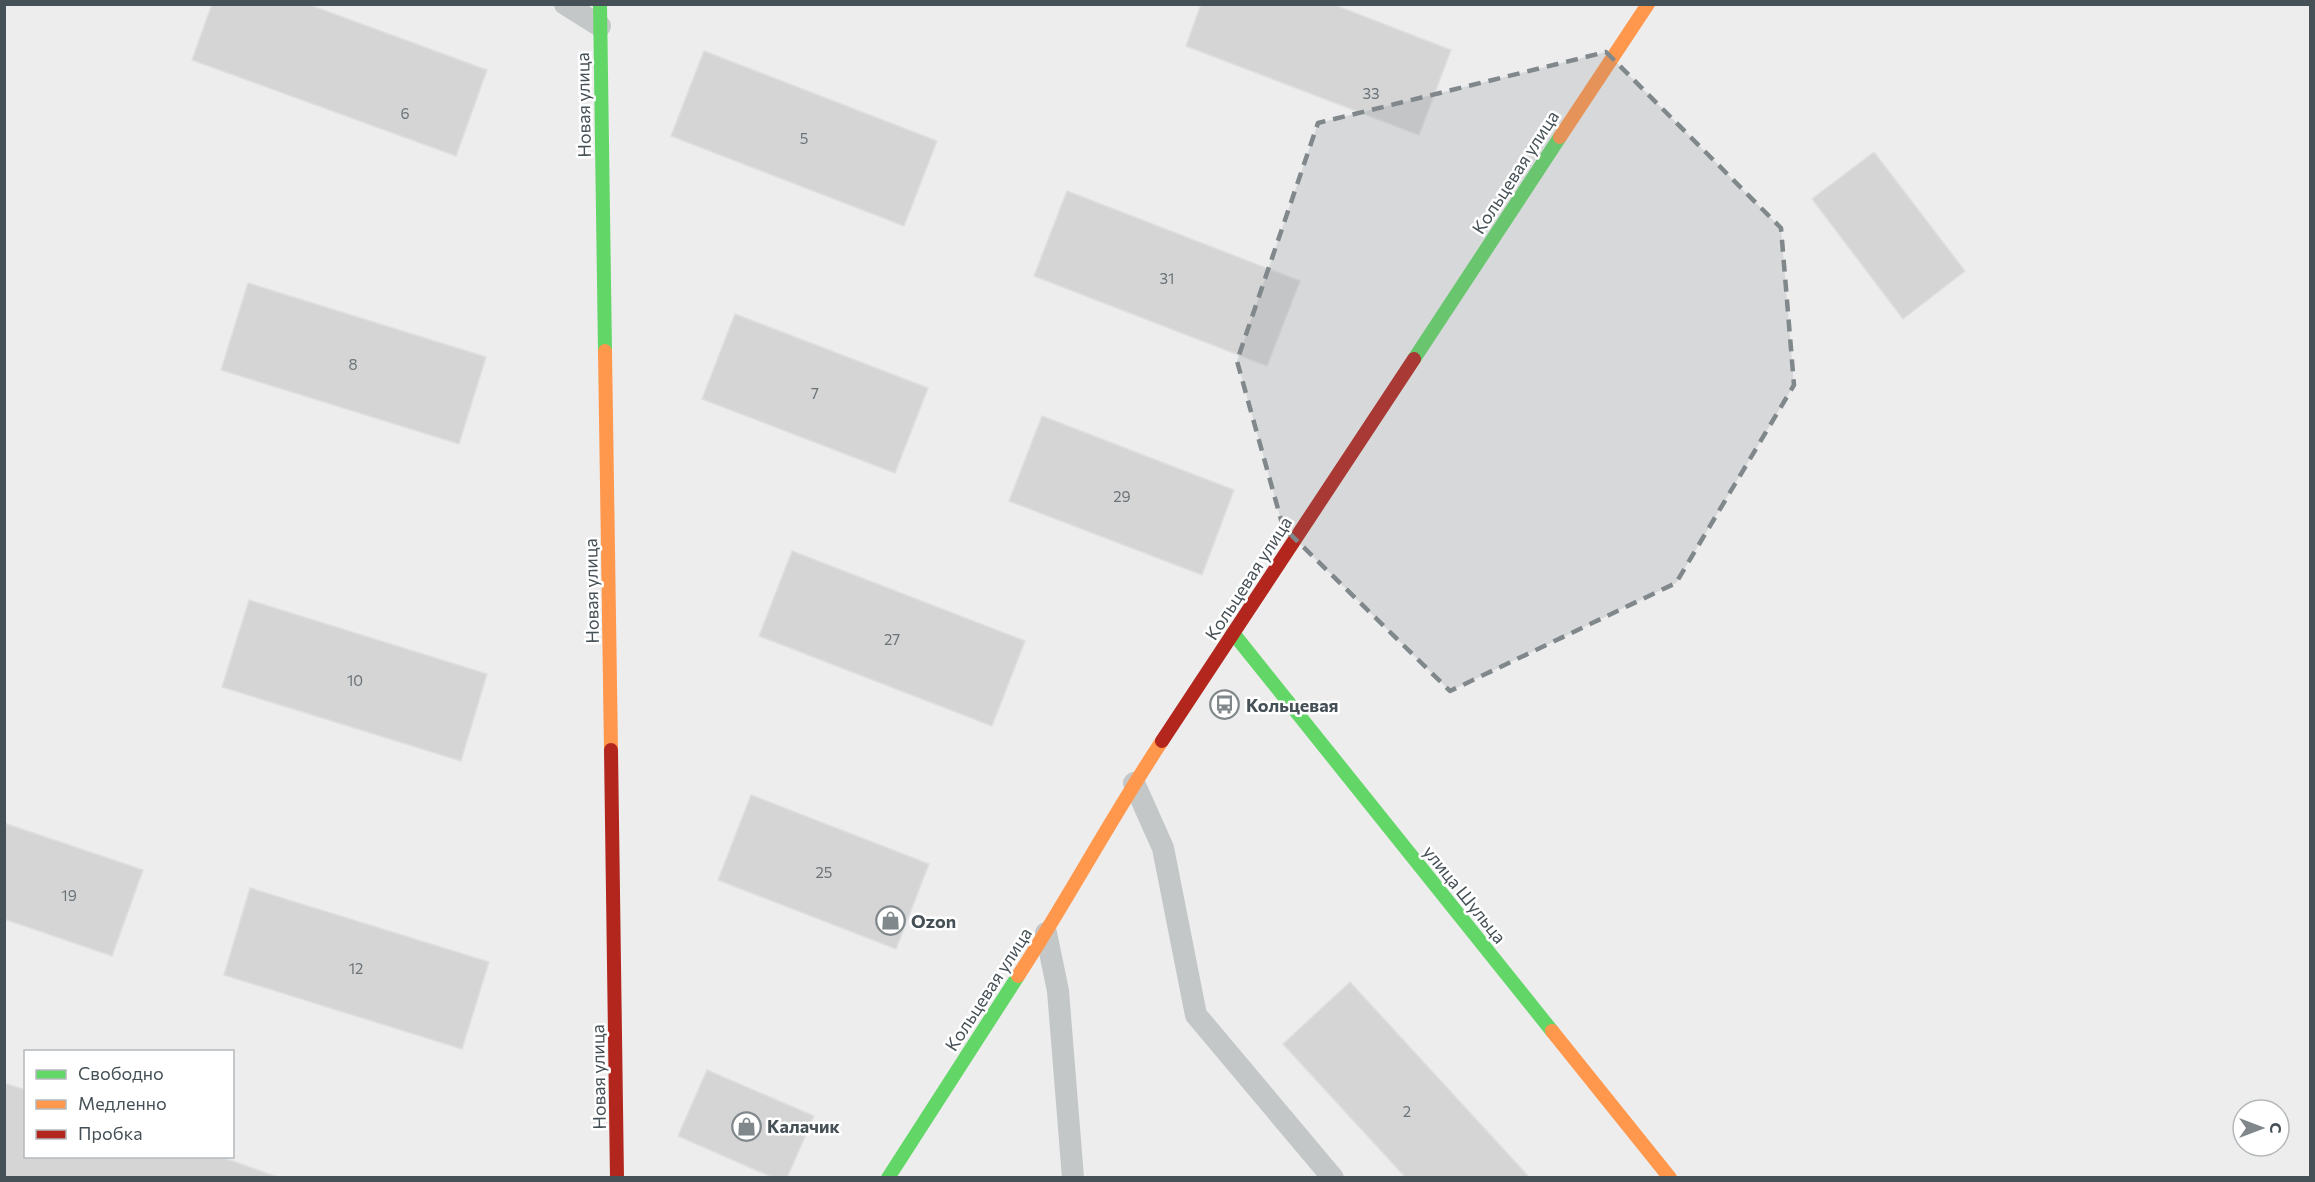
<svg xmlns="http://www.w3.org/2000/svg" width="2315" height="1182" font-family="Commissioner,sans-serif">
  <rect width="100%" height="100%" fill="#ededed"/>
  <path fill="#d5d5d6" stroke="#dedfe0" stroke-width="1.5" d="M212,4H307L487,70L456,156L192,60Z
    M1201,4H1332L1451,50L1419,135L1186,46Z
    M704,51L937,141L904,226L671,136Z
    M1874,152L1965,271L1903,319L1812,199Z
    M1067,191L1300,281L1267,366L1034,276Z
    M248,283L486,357L459,444L221,370Z
    M735,314L928,388L895,473L702,399Z
    M1042,416L1234,490L1202,575L1009,501Z
    M792,551L1025,641L992,726L759,636Z
    M249,600L487,674L461,761L222,687Z
    M751,795L929,864L896,949L718,880Z
    M4,823L143,870L112,956L4,919Z
    M250,888L489,962L462,1049L224,975Z
    M1350,982L1530,1178H1406L1283,1044Z
    M707,1070L814,1116L787,1178H774L678,1136Z
    M4,1083L26,1090V1156H219L280,1178H4Z"/>
  <g fill="none" stroke-linecap="round" stroke-linejoin="round">
    <path stroke="#c4c7c8" stroke-width="22" d="M565,4L600,26
      M1134,783L1163,848L1196,1015L1333,1178
      M1046,933L1058,991L1073,1178"/>
    <path stroke="#63d668" stroke-width="14" d="M600,4L605,351
      M1414,359L1560,137
      M1233,633L1552,1031
      M888,1178L1018,976"/>
    <path stroke="#ff974d" stroke-width="14" d="M1560,137L1648,4
      M605,351L611,750
      M1018,976C1068,899 1111,818 1162,741
      M1552,1031L1670,1178"/>
    <path stroke="#b3261e" stroke-width="14" d="M1162,741L1414,359
      M611,750L617,1178"/>
  </g>
  <path fill="#80888c" fill-opacity="0.2" stroke="#80888c" stroke-width="4.5" stroke-dasharray="12 8" stroke-linejoin="round" d="M1606,52L1781,228L1794,385L1676,583L1450,691L1283,527L1237,361L1318,123Z"/>
  <defs>
    <symbol id="bus-ring" viewBox="-11 -11 22 22"><circle r="9.5" fill="#fff" stroke="#80888c" stroke-width="1.5"/><path d="M-5-6H5V4H4V6H2V4H-2V6H-4V4H-5ZM-3.5-4V0h7V-4ZM-3.5 1.2v1.5H-2V1.2ZM2 1.2v1.5H3.5V1.2Z" fill="#80888c"/></symbol>
    <symbol id="shop-ring" viewBox="-11 -11 22 22"><circle r="9.5" fill="#fff" stroke="#80888c" stroke-width="1.5"/><path d="M-5-2.5h2.3a2.7 3.5 0 0 1 5.4 0H5L5.5 6h-11ZM-1.5-2.5h3a1.5 2.3 0 0 0-3 0Z" fill="#80888c"/></symbol>
  </defs>
  <g fill-rule="evenodd">
    <use href="#bus-ring" x="1208" y="688" width="33" height="33"/>
    <use href="#shop-ring" x="874" y="904" width="33" height="33"/>
    <use href="#shop-ring" x="730" y="1110" width="33" height="33"/>
  </g>
  <g text-anchor="middle" dominant-baseline="central" stroke-width="5" stroke-linejoin="round" paint-order="stroke">
    <g font-size="15" fill="#6a7378">
      <text x="1371" y="93">33</text>
      <text x="405" y="113">6</text>
      <text x="804" y="138">5</text>
      <text x="1167" y="278">31</text>
      <text x="353" y="364">8</text>
      <text x="815" y="393">7</text>
      <text x="1122" y="496">29</text>
      <text x="892" y="639">27</text>
      <text x="355" y="680">10</text>
      <text x="824" y="872">25</text>
      <text x="69" y="895">19</text>
      <text x="356" y="968">12</text>
      <text x="1407" y="1111">2</text>
    </g>
    <g font-size="18" fill="#465157" stroke="#fff">
      <text transform="translate(583 105) rotate(-91)">Новая улица</text>
      <text transform="translate(1515 172) rotate(-57)">Кольцевая улица</text>
      <text transform="translate(1248 578) rotate(-57)">Кольцевая улица</text>
      <text transform="translate(591 591) rotate(-91)">Новая улица</text>
      <text transform="translate(1465 894) rotate(51)">улица Шульца</text>
      <text transform="translate(988 989) rotate(-57)">Кольцевая улица</text>
      <text transform="translate(598 1077) rotate(-91)">Новая улица</text>
    </g>
    <g font-size="18" font-weight="bold" fill="#465157" stroke="#fff" text-anchor="start">
      <text x="1246" y="705">Кольцевая</text>
      <text x="911" y="921">Ozon</text>
      <text x="767" y="1126">Калачик</text>
    </g>
  </g>
  <rect width="2315" height="1182" fill="none" stroke="#465157" stroke-width="12"/>
  <rect x="24" y="1050" width="210" height="108" fill="#ffffff" stroke="#b5b9bc" stroke-width="1.5"/>
  <rect x="36" y="1070" width="30" height="9" fill="#63d668" stroke="#b5b9bc" stroke-width="1.5"/>
  <text x="78" y="1080" font-size="18" fill="#465157">Свободно</text>
  <rect x="36" y="1100" width="30" height="9" fill="#ff974d" stroke="#b5b9bc" stroke-width="1.5"/>
  <text x="78" y="1110" font-size="18" fill="#465157">Медленно</text>
  <rect x="36" y="1130" width="30" height="9" fill="#b3261e" stroke="#b5b9bc" stroke-width="1.5"/>
  <text x="78" y="1140" font-size="18" fill="#465157">Пробка</text>
  <g transform="translate(2261 1128) rotate(90)"><circle r="28" fill="#ffffff" stroke="#b5b9bc" stroke-width="1.5"/>
  <path d="M0-4.5L10 22L0 15L-10 22Z" fill="#80888c"/>
  <text y="-9" font-size="16" font-weight="bold" text-anchor="middle" fill="#465157">С</text>
  </g>
</svg>
